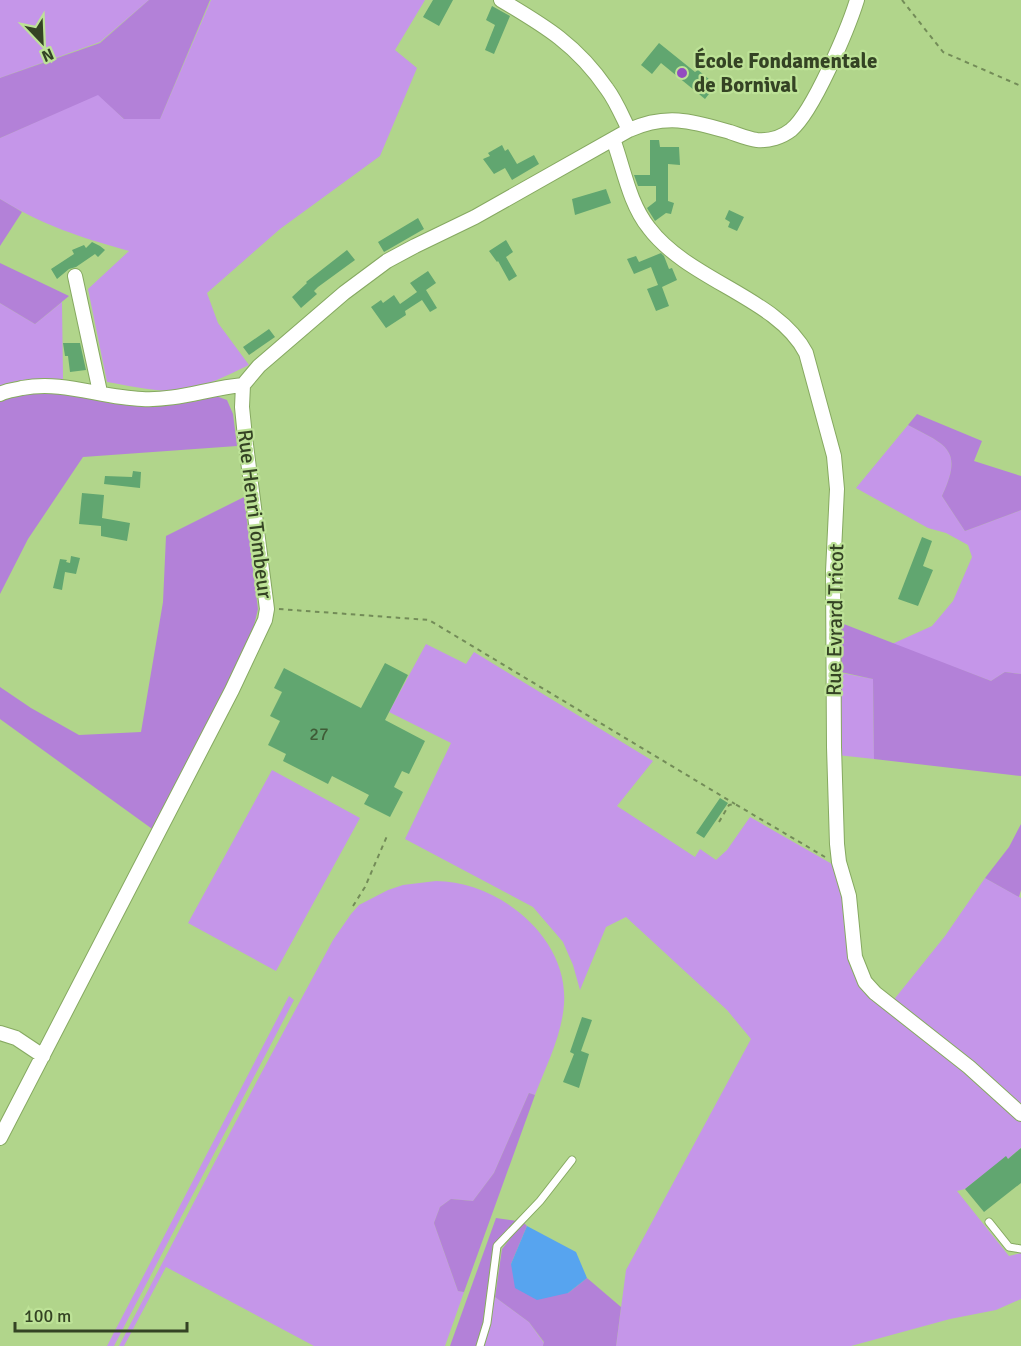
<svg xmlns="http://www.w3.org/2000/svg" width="1021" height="1346" font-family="Signika,sans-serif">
  <rect width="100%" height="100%" fill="#b1d58b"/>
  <path fill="#c596e9" d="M0,0H149L100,42L0,78Z
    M211,0H425L395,50L417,68L380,156L280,229L207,293L218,323L249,365C228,375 205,387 182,390C158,393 131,386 107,382L88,289L129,251C82,238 42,225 0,199V138L98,94L124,119H160Z
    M62,302L63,379C42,379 19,377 0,387V303L35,324Z
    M908,425C946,445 964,449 942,496L965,531L1021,510V674L1005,672L991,681L892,644L932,626L953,601L972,557L968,545L946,533L928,528L856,488Z
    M426,644L466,664L474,652L653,761L617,806L695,857L700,849L716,860L727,850L750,817L839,868L855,973L1021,1118V1148L1008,1159L1006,1157L965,1189L957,1191L1009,1256L1021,1253V1299L996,1310L950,1319L851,1346H616L626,1270L751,1039L727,1010L626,917L606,927L580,990L573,965L563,942L533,907L405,839L451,743L389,712Z
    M836,672L873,679L874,759L837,755Z
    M272,770L360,818L276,971L188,923Z
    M985,878L1021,898V1107C982,1067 938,1033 892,1002L945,936Z
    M436,881C498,881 569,937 564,1004C562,1035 546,1066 535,1095L529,1093L494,1173L473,1201L451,1199L440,1207L434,1223L458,1291L464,1292L445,1346H314L166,1267L124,1346H119L257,1081L333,940L351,914L359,905L388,890L403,885Z
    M289,996L294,1000L114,1346H107Z
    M495,1297L529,1322L544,1343L543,1346H483Z"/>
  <path fill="#b381d8" d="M149,0H210L160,119H124L98,95L0,138V78L100,43Z
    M0,199L22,212L0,246Z
    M0,263L69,296L35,324L0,303Z
    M59,389L109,403L147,407L198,401L213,395L227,400L233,414L237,446L83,457L28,539L0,594V401L17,394Z
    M917,414L982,441L974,461L1021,476V510L965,531L942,496C964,449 946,445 908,425Z
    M244,497L258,609L251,638L155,831L0,719V687L31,708L79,735L141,732L163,602L166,536Z
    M836,621L991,681L1005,672L1021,674V776L874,759L873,679L836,671Z
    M1021,824V890L1019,897L985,878L1009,847Z
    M529,1093L535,1095L464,1292L458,1291L434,1223L440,1207L451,1199L473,1201L494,1173Z
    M496,1218L517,1221L493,1246L483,1322L476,1346H450Z
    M523,1222L527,1226L511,1264L568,1293L587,1278L621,1307L616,1346H543L544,1342L529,1322L495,1297L502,1249Z"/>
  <path fill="#57a4ef" d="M527,1226L576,1252L587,1278L568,1293L537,1300L515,1288L511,1264Z"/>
  <path fill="#61a670" d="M433,0H453L439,26L423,17Z
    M492,6L510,16L494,54L485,50L495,25L486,20Z
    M659,43L695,72L698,70L716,85L705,99L661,63L652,74L641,65Z
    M650,140H659L660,147H679L680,165L668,164V201L674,203L671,214L666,213L655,221L647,208L656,201V186H638L634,175H650Z
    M502,145L505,151L508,149L517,164L534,155L539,164L512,180L505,168L494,174L483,159L490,156L488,153Z
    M606,189L611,203L575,215L572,199Z
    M729,210L744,217L737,231L728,227L730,222L725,219Z
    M418,218L424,229L384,252L378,242Z
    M506,240L513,252L506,257L517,276L509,281L498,261L497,262L489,251Z
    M92,242L100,246L105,250L98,257L95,254L76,267L69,269L57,279L51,269L74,254L72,250L84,245L86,248Z
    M347,250L355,260L318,287L314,291L317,294L301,308L292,297L307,283L306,282Z
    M661,253L664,256L669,269L672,268L677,280L662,287L669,306L656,311L647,289L658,285L651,267L634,274L627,259L636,256L639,262Z
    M428,271L436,283L426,290L437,308L430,312L422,300L405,311L406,315L386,328L371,307L381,300L383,303L394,295L400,304L417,292L410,283Z
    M269,329L275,337L249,355L243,347Z
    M63,343H80L86,370L70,372L68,356H65Z
    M133,471L141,472L140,488L104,484L105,476L132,477Z
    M82,493L104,495L102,518L130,523L127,541L101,536V526L79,524Z
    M922,537L932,541L923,566L933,570L918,606L898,599Z
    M71,556L80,558L76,574L65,572L62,590L53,588L60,559L67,560L66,562L70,563Z
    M385,663L408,675L385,720L425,741L409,774L402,771L394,787L403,792L390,817L364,804L369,795L332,776L328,784L283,761L286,754L268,745L280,721L270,716L282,692L274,688L284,668L361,708Z
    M720,798L728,803L704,838L696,833Z
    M582,1017L592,1020L581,1051L589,1054L579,1088L563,1082L574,1054L570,1052Z
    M1021,1148V1183L984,1212L965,1189L1006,1156L1008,1159Z"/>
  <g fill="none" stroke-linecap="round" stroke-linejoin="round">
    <defs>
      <path id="lane" d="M989,1222L1009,1247L1021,1249
        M480,1346L487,1323L497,1246L540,1201L572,1160"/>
      <path id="street" d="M501,0C545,26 577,45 607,89C616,101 622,116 629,130
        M613,139C624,169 629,203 649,228C689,281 778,298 806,353L834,456L837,489L833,572L834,747L837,844L839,862L849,896L855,957L865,982L875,993L969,1067L1021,1114
        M75,276L100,392
        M0,394C7,390 15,390 22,388C64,380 101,398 142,399C176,401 209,388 243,385
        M0,1033L16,1038L43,1056
        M0,1138L232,690L265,620L267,609L245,437L242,407L243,385L259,366L344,293L387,261L415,246L475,217L629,130C667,113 692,121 730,132C739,135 748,139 757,140C769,141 782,137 791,130C813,112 848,29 857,0"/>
    </defs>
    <use href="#lane" stroke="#86a961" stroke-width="9"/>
    <use href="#street" stroke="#86a961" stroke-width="16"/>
    <path stroke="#738c58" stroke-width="2" stroke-dasharray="4.5 4.5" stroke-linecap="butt" d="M902,0L943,52L1021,86
      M279,609L429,620L735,804
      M719,822L729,805L735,804L825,857
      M353,906L365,887L387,836"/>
    <use href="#lane" stroke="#fff" stroke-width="7"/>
    <use href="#street" stroke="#fff" stroke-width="14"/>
  </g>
  <circle fill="#934dc0" stroke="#bde297" stroke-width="2" cx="682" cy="73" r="6"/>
  <g text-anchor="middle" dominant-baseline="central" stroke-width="4.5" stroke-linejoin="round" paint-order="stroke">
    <g font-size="18" fill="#3f5c37">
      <text x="319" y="734">27</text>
    </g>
    <g font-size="21" font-weight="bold" fill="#344324" stroke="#bde297" text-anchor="start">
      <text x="694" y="61">École Fondamentale<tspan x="694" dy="24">de Bornival</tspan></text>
    </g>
    <g font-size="21" fill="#344324" stroke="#bde297">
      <text transform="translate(255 514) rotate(83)">Rue Henri Tombeur</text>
      <text transform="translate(835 620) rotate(-89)">Rue Evrard Tricot</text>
    </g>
  </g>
  <g transform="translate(42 42) rotate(157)" stroke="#bde297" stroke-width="4.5" paint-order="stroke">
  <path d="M0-4.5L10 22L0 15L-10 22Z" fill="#344324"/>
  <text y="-9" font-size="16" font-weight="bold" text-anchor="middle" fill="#344324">N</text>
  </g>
  <path d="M15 1322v9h172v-9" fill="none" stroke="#344324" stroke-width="3"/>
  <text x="24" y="1322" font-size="18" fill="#344324" stroke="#bde297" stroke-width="4.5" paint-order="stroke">100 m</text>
</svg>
